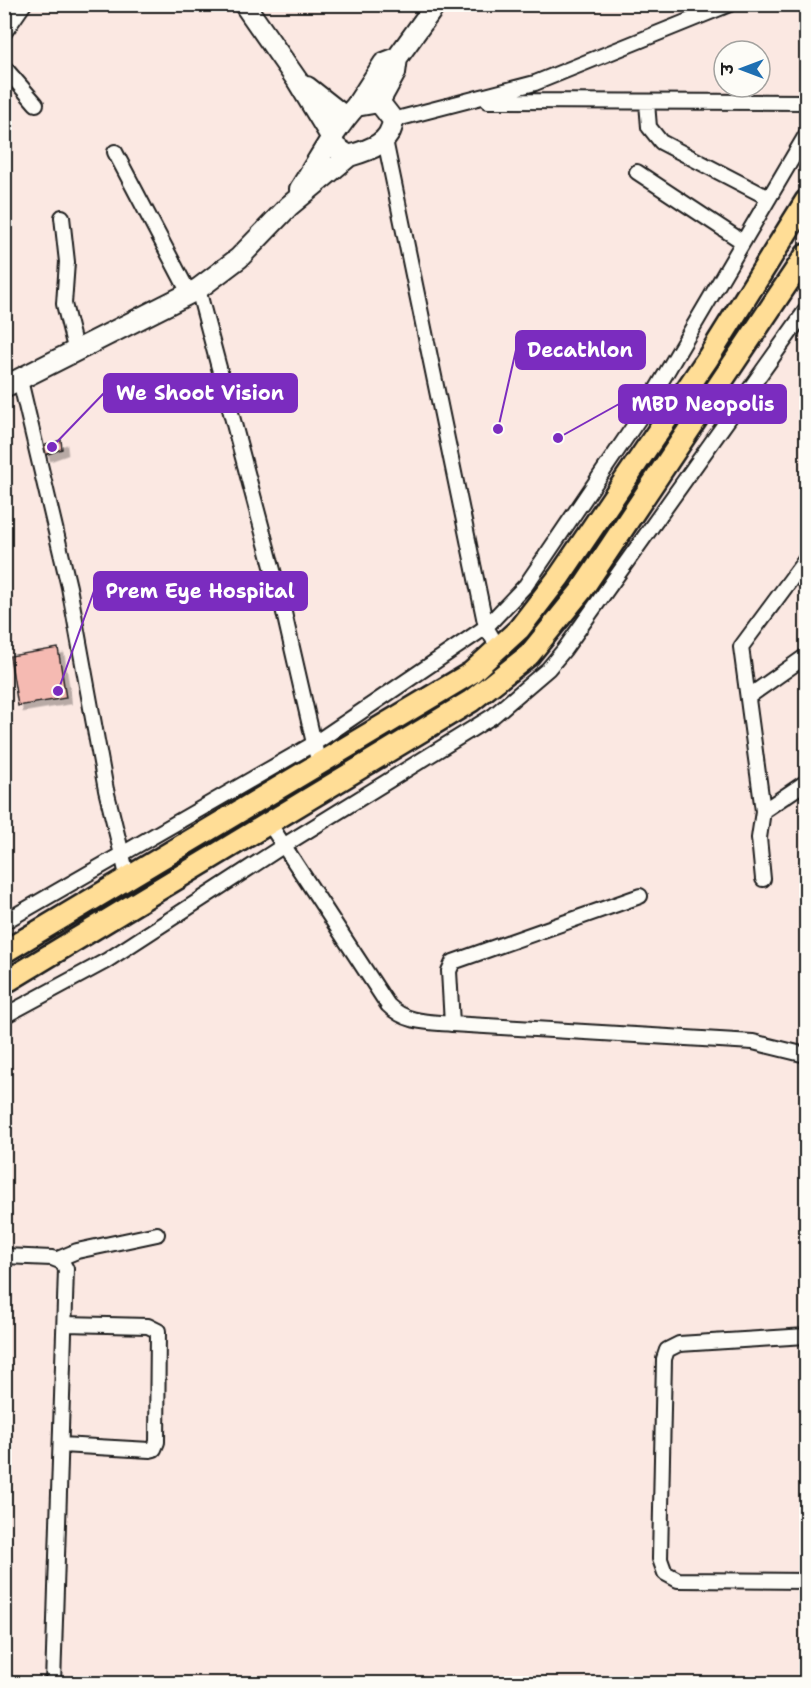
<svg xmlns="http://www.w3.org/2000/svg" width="811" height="1688" font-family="'Shantell Sans','Playpen Sans Deva',sans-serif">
  <defs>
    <filter id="shadow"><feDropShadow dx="5.5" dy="5.5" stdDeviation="0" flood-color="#0004"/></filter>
  </defs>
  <rect width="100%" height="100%" fill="#fbe8e2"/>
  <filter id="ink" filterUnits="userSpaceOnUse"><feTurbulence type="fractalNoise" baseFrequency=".0167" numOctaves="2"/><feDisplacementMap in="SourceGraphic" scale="12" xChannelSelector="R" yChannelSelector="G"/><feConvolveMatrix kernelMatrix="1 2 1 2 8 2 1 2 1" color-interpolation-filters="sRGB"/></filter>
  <g filter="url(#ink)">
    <path fill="#f5bab2" stroke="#1c1c1c" stroke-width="1.5" filter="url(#shadow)" d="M61,440L62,449L45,455L43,446Z
      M58,648L66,698L18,706L10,656Z"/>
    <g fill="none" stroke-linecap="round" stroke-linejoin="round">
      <defs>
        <path id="street" d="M4,33L24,4
          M4,67L36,104
          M488,101L806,102
          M647,103L649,127L661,142L769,198
          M393,120L535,83L730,4
          M385,140L486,627L499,649
          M115,152L190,295
          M637,172L743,242
          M62,217L67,262L64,304L76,352
          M198,289L282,604L319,765
          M20,380L69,587L106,790L128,879
          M748,697L806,656
          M763,811L806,782
          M269,823L388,1005C406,1023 428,1022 452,1024L753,1042L806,1055
          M763,879L759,838L763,811L741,647L806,559
          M4,922L315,743L486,627L526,585L642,414L806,135
          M4,1016L106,961L283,846L493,716L548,669L564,650L806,310
          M452,1024L449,971L453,962L640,896
          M4,1256L52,1258L62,1262L66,1269L53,1684
          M58,1259L77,1251L157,1234
          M806,1336L679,1344L667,1350L664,1359L660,1559L665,1573L678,1580L806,1581
          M61,1445L150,1450L154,1449L157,1442L158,1331L148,1326L66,1324"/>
        <path id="secondary" d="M244,4L297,80L332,138L335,147L349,156C369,150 391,144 393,120L379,102L356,106C334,130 318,161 300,189
          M307,87L345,117
          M379,102L395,73L397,58L436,4
          M356,106L384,63L397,58
          M4,387L198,289L239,258L289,206L349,156"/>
        <path id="primary" d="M4,952L471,673L519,629L559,577L708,358L806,201
          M4,983L471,701L529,655L581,591L806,255"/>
      </defs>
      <use href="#street" stroke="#1c1c1c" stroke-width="18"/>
      <use href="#secondary" stroke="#1c1c1c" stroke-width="24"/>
      <use href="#primary" stroke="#1c1c1c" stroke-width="26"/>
      <use href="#street" stroke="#fdfcf7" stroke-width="14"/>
      <use href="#secondary" stroke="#fdfcf7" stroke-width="20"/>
      <use href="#primary" stroke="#ffdd96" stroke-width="21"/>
    </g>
  </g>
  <path fill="none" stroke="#7b2cbf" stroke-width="2" d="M498 429L516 350M52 447L104 393M558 438L619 404M58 691L94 591"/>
  <g fill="#7b2cbf" stroke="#fdfcf7" stroke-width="2">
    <circle cx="498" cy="429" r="6"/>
    <circle cx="52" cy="447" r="6"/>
    <circle cx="558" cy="438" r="6"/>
    <circle cx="58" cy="691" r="6"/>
  </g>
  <g fill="#7b2cbf" stroke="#7b2cbf" stroke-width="2">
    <rect x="516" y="331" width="129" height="38" rx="6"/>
    <rect x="104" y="374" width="193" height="38" rx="6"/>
    <rect x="619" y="385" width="167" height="38" rx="6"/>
    <rect x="94" y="572" width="213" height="38" rx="6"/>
  </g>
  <g font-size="20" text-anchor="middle" font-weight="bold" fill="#fff">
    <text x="580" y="357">Decathlon</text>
    <text x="200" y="400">We Shoot Vision</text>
    <text x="703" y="411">MBD Neopolis</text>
    <text x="200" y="598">Prem Eye Hospital</text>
  </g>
  <rect width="811" height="1688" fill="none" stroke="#fdfcf7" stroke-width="24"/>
  <rect x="12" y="12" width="787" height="1664" fill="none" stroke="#1c1c1c" stroke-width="2" filter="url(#ink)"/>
  <g transform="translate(742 69) rotate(270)"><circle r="28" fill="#fdfcf7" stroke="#a3a29f" stroke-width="1.5"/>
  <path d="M0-4.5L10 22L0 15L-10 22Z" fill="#1f6fb2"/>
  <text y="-9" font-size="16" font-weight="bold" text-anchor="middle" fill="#1c1c1c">उ</text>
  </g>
</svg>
